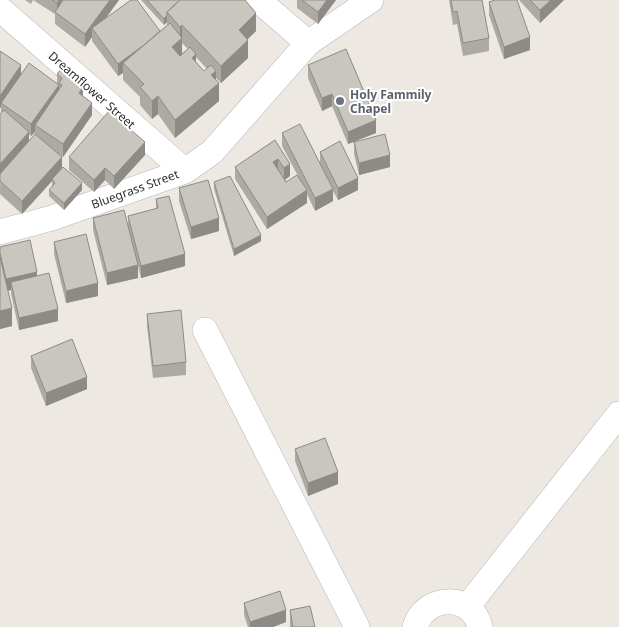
<svg xmlns="http://www.w3.org/2000/svg" width="619" height="627" font-family="'Noto Sans',sans-serif">
  <rect width="100%" height="100%" fill="#ede8e1"/>
  <g fill="none" stroke-linecap="round" stroke-linejoin="round">
    <defs>
      <path id="minor" d="M258,0L308,43
        M0,9L185,171
        M0,232L52,218L185,171L212,152L308,43L371,0
        M205,330L357,627
        M467,607L619,414
        M415,627C424,595 472,592 480,627"/>
    </defs>
    <use href="#minor" stroke="#b5b7bf" stroke-width="26"/>
    <use href="#minor" stroke="#fff" stroke-width="25"/>
  </g>
  <path fill="#adaaa4" fill-rule="evenodd" d="M25,0H119L105,19L160,31L167,26V22L164,25L141,0H245L256,31L248,39V58L221,83L216,78L219,101L175,138L158,114L152,119L140,105V97L123,80V73L118,76L92,41V37L85,47L55,24V14L33,0L31,4ZM182,43L188,49L182,53ZM196,57L207,69L204,71L196,62Z
    M297,0H336L318,24L297,8Z
    M449,0H482L489,38V51L463,56L457,24L453,25Z
    M519,0H564L540,23Z
    M489,2L530,50L504,59L489,15Z
    M0,51L21,74L57,83V74L62,68L83,96L92,115L63,157L57,153L62,168L82,190L64,210L49,196V190L52,186V181L22,214L0,194L1,112V107L0,108ZM35,132V135L29,142V134L31,136Z
    M308,65L376,133L355,141L390,167L359,175L354,154V142L348,144L332,106L322,111L308,78Z
    M282,133L320,162V152L358,190L338,200L333,191V201L315,211L307,194V203L267,229L235,179V167L275,140L290,176L285,180L286,182L298,176L282,146Z
    M145,155L114,189L105,180L94,192L69,170V157Z
    M214,182L261,241L234,256L214,189Z
    M179,188L219,231L191,239L179,201Z
    M156,199L185,266L141,278L138,266V278L107,285L93,230V218L128,224V216L156,209Z
    M54,242L98,296L66,303L54,254Z
    M0,247L37,276L58,321L19,330L11,294V290L8,291L12,326L0,329Z
    M147,314L186,362V375L153,378L147,326Z
    M31,356L87,389L46,406L31,368Z
    M295,449L338,484L308,496L295,461Z
    M244,603L286,622L273,627H248L244,615Z
    M290,610L315,627H290Z"/>
  <path fill="#8d8b86" d="M59,0H67L57,13V3Z
    M110,0H119L95,33L92,28V37L85,47V34Z
    M327,0H336L318,24V12Z
    M551,0H564L540,23V10Z
    M256,13V31L239,47V30Z
    M167,15V22L164,25V19Z
    M182,25V55L172,64V47L180,39V27Z
    M161,33L123,63V73L118,76V64Z
    M530,37V50L504,59V47Z
    M248,40V58L221,83V66Z
    M196,54V72L192,58Z
    M21,65V77L1,103V107L0,108V96Z
    M216,71V86L219,83V101L175,138V120L211,75Z
    M59,85V97L35,125V132L31,136V124Z
    M83,87V99L79,93Z
    M332,94V106L322,111V98Z
    M158,96V114L152,119V101Z
    M92,103V115L63,157V144Z
    M376,120V133L348,144V132Z
    M29,132V144L0,177V164Z
    M145,142V155L114,189V176Z
    M390,155V167L359,175V163Z
    M62,157V170L22,214V201Z
    M278,159V171L273,162Z
    M290,164V176L284,180V168Z
    M105,168V180L94,192V180Z
    M358,178V190L338,200V188Z
    M82,183V190L64,210V203Z
    M333,189V201L315,211V198Z
    M307,190V203L267,229V217Z
    M219,218V231L191,239V227Z
    M261,235V241L234,256V249Z
    M185,254V266L141,278V266Z
    M138,265V278L107,285V273Z
    M37,272V284L11,282V290L6,291V279Z
    M98,283V296L66,303V291Z
    M12,308V326L0,329V311Z
    M58,309V321L19,330V318Z
    M87,377V389L46,406V393Z
    M338,472V484L308,496V483Z
    M286,610V622L273,627H250V622Z"/>
  <path fill="#c9c6bf" stroke="#8d8b86" d="M52,0H59L57,3Z
    M63,0H110L85,34L55,12Z
    M131,0H137L160,31L144,45L118,64L92,28Z
    M147,0H180L167,12V15L164,19Z
    M180,0H245L256,13L239,30L248,40L221,66L182,25L180,27L167,12Z
    M302,0H327L318,12Z
    M451,0H482L489,38L463,43L457,11L453,12Z
    M495,0H517L530,37L504,47L489,2Z
    M530,0H551L540,10Z
    M170,23L182,38L172,47L180,56L190,47L196,54L192,58L204,71L211,65L216,71L211,75L219,83L175,120L158,96L152,101L140,87L144,84L123,63Z
    M346,49L376,120L348,132L332,94L322,98L308,65Z
    M0,51L21,65L0,96Z
    M29,63L59,85L31,124L1,103Z
    M62,68L83,87L79,93L92,103L63,144L35,125L62,85L59,83L62,78L57,74Z
    M4,110L29,132L0,164V114Z
    M109,111L145,142L114,176L105,168L94,180L69,157Z
    M300,124L333,189L315,198L282,133Z
    M35,134L62,157L22,201L0,181V174Z
    M385,134L390,155L359,163L354,142Z
    M275,140L290,164L284,168L278,159L273,162L286,182L297,175L307,190L267,217L235,167Z
    M340,141L358,178L338,188L320,152Z
    M63,167L82,183L64,203L49,190L55,183L52,179Z
    M230,176L261,235L234,249L214,182Z
    M208,180L219,218L191,227L179,188Z
    M169,196L185,254L141,266L128,216L158,208L156,199Z
    M124,210L138,265L107,273L93,218Z
    M86,234L98,283L66,291L54,242Z
    M30,240L37,272L6,279L0,253V247Z
    M0,257L12,308L0,311Z
    M49,273L58,309L19,318L11,282Z
    M181,310L186,362L153,366L147,314Z
    M72,339L87,377L46,393L31,356Z
    M325,438L338,472L308,483L295,449Z
    M280,591L286,610L250,622L244,603Z
    M310,606L315,627H293L290,610Z"/>
  <circle fill="#6b7280" stroke="#fff" stroke-width="2" cx="340" cy="101" r="5"/>
  <g text-anchor="middle" dominant-baseline="central" stroke-width="4" stroke-linejoin="round" paint-order="stroke">
    <g font-size="12" fill="#2d2d2d" stroke="#fff">
      <text transform="translate(92 90) rotate(41)">Dreamflower Street</text>
      <text transform="translate(135 189) rotate(-20)">Bluegrass Street</text>
    </g>
    <g font-size="12" font-weight="bold" fill="#5b616d" stroke="#fff" text-anchor="start">
      <text x="350" y="94">Holy Fammily<tspan x="350" dy="14">Chapel</tspan></text>
    </g>
  </g>
</svg>
